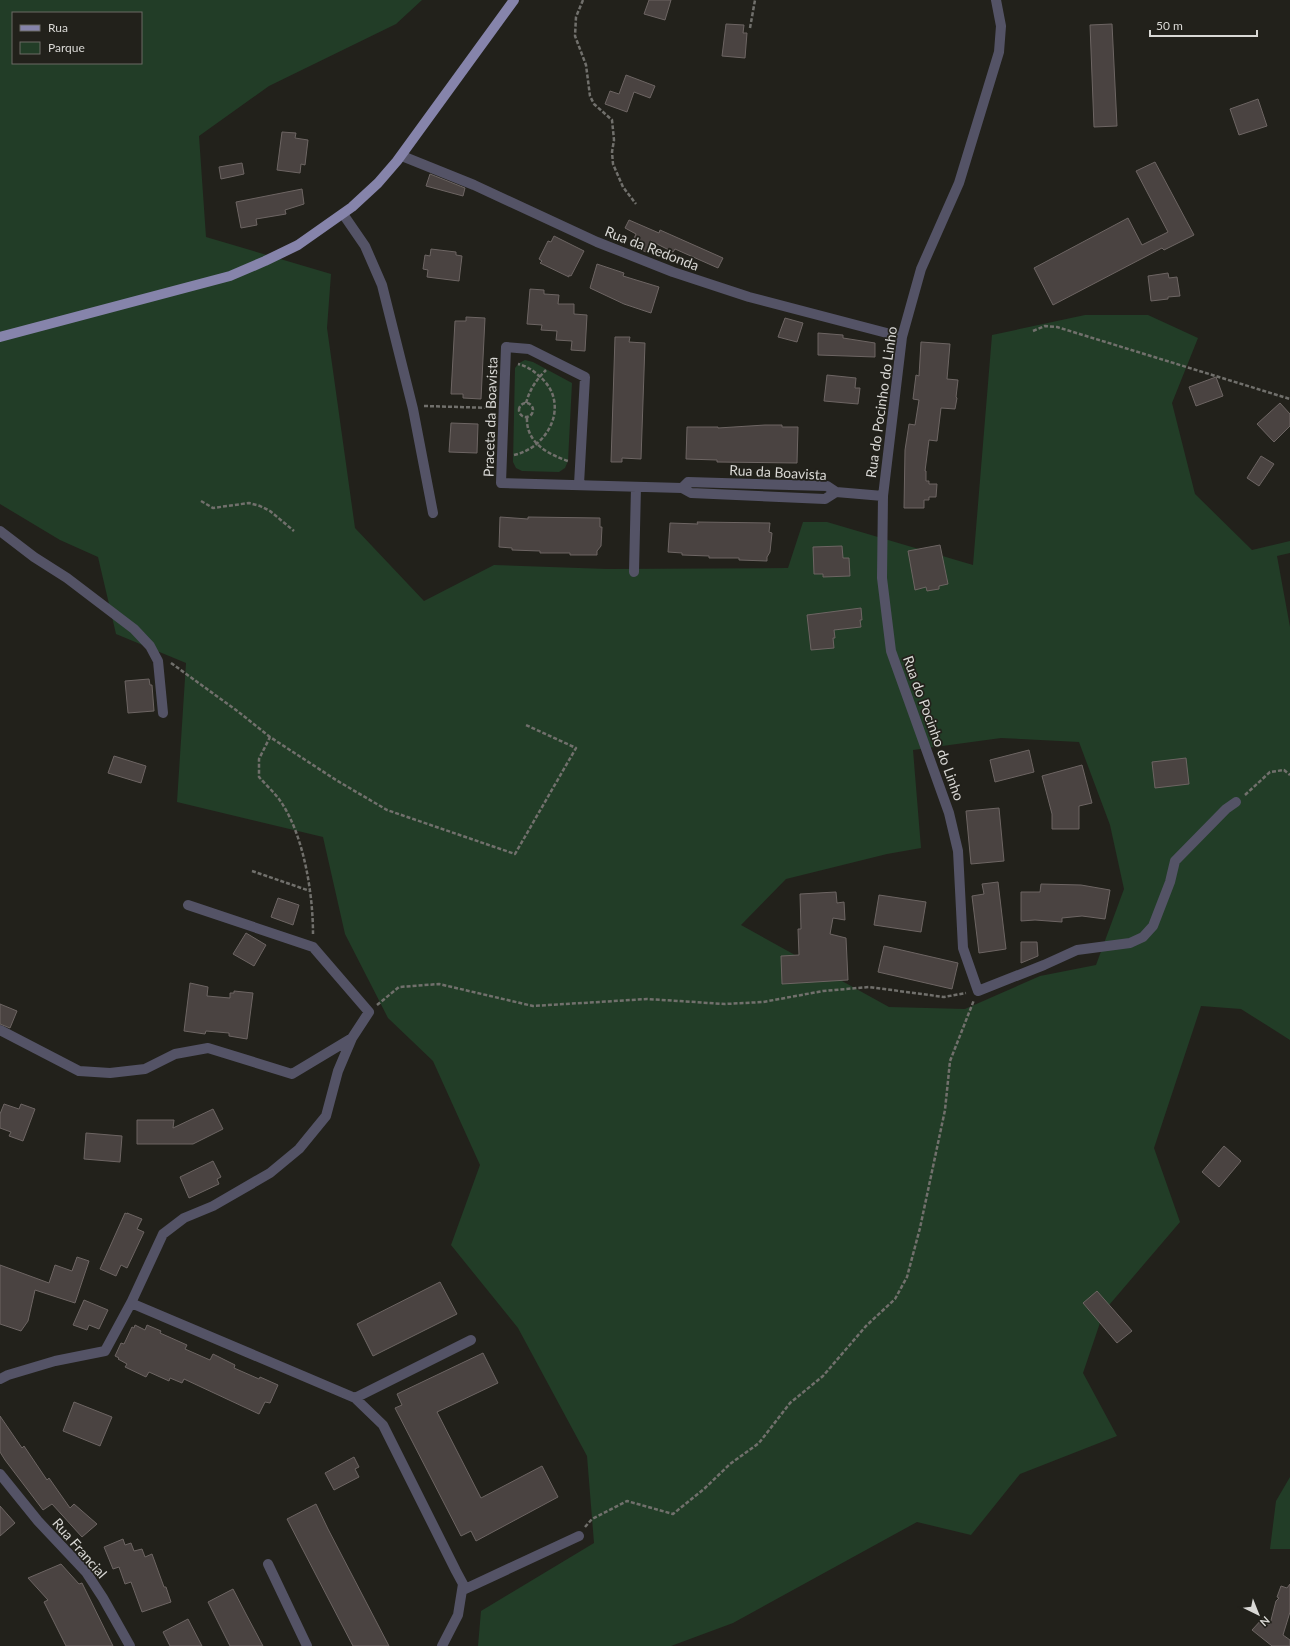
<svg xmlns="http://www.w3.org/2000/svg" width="1290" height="1646" font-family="Lato,sans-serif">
  <rect width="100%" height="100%" fill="#22211b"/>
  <path fill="#223d27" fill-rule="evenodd" d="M0,0H422L396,24L269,86L199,136L206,237L331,274L327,328L355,528L424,601L494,565L607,569L788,568L803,522H827L973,565L992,335L1085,315H1148L1198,338L1172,403L1195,494L1252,550L1290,541V553L1277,556L1290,627V1040L1241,1009L1201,1006L1154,1148L1180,1222L1104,1311L1083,1373L1117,1436L1020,1474L971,1535L917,1522L733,1623L671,1646H478L481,1611L594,1543L587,1456L518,1328L451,1245L480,1165L433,1061L388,1018L345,934L323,837L177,802L186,663L116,634L98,557L60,540L0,504ZM13,13H141V63H13ZM1001,738L1079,742L1110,825L1124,889L1096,965L1040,976L965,1009L889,1007L741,925L786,879L887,854L921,848L913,750Z
    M525,360L533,362L572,383L568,461L565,468L559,472L522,471L516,468L513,462L515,368L519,363Z
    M1290,1477V1549H1270L1276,1501Z"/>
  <path fill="#4a4341" stroke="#6d6563" d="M649,0H671L665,20L644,14Z
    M726,24L744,25L743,33H747L745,58L722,56Z
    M1112,24L1117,126L1094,127L1090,25Z
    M626,75L655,86L650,98L634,92L627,112L605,104L610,91L619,94Z
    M1258,99L1267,126L1239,135L1230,109Z
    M282,132L296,133L295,138L308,140L305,165L301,164L300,173L277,170Z
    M1155,162L1194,235L1164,250L1162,248L1053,305L1034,268L1128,218L1142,245L1168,232L1136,171Z
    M242,163L244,174L221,179L219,167Z
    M430,174L465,188L463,196L426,186Z
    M302,189L304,204L285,210L286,214L256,219L257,225L241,228L236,202Z
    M629,220L659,233L660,230L723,258L718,268L675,249L673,252L651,241L646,252L631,245L636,234L625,228Z
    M554,236L584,251L571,276L569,275V277L540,263L542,261L539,259L548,241L551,242Z
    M431,249L456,252V255L462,256L459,281L427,277L428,270L423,269L425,255L430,256Z
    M597,264L624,273L623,276L659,287L651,313L624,304L590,288Z
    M1168,273L1169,278L1177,277L1180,296L1168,297V299L1151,301L1148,276Z
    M530,289L544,290V294L559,295L558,304H574V314L587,315L585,351L571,350L572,341L556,340L557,331L541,330L542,325L527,324Z
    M466,317L485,318L481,399L463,398V394H451L455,321H466Z
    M785,318L803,323L797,342L778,337Z
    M818,333L843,335V338L875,343V357L818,355Z
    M615,337H630L629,342L645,343L641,459L622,458V462H611Z
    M921,342L950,344L947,379L958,380L956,397L957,398L955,409L941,408L937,441L929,440L925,471H926V481H929V484H937L936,497H929V500H924V508H904L905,450L909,424L915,425L919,400L913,399L916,375L919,376Z
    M827,375L856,378L855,388H860L858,404L824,401Z
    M1216,377L1223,396L1196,406L1189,387Z
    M1280,403L1290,414V426L1274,442L1257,424Z
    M451,423L478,424L477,453L449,452Z
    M765,425H782V427H798L797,463L717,462V460L686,459L687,427H718V428Z
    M1261,456L1274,464L1259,486L1247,478Z
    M500,517L528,519V517L600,518V527H602L601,546L597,551V555H570V553H540V551L512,550V548L499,547Z
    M697,522L770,523L769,532L772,533L770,552L767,557V561L739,560V558H709V556L682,555V553L668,552L670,523L698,524Z
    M940,545L948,584L939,586V589L927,591L926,587L915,590L908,551Z
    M842,546L843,558H849L850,576L823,577V574H814L813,547Z
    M861,608L862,620H860L861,627L834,630L835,638H833L834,648L811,650L807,615Z
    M149,679L150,685H152L154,711L128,713L125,681Z
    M1029,750L1034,772L995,782L990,760Z
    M114,756L146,766L141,783L108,773Z
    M1186,758L1189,784L1155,788L1152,762Z
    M1082,765L1092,803L1079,806V829H1052V814L1042,776Z
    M999,808L1004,861L971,864L966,811Z
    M998,882L1006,949L979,953L972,896L984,894L982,884Z
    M1041,884L1081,885L1110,890L1105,919L1082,916L1062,918V922L1035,920L1021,921V892H1040Z
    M836,892L837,903L844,902L845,920L833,918L830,934L846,938L848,980L782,984L781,956L799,955L798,929H801L800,894Z
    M879,895L926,902L921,932L874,925Z
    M278,898L299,905L293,925L271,917Z
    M246,933L266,945L254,966L233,954Z
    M1021,942H1037L1038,956L1021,963Z
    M884,946L958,963L952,989L878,972Z
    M190,983L208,987L207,996L230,998V993H234V991L253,993L247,1039L229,1036V1033L206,1031L205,1034L184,1031Z
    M0,1004L17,1011L10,1028L0,1024Z
    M4,1104L19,1109L21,1104L35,1109L23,1141L9,1136L11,1132L0,1128V1114Z
    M213,1109L223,1129L193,1144H137V1120H174L173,1128Z
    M86,1133L122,1136L120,1162L84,1159Z
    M1224,1146L1241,1161L1219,1187L1202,1172Z
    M213,1161L221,1177L217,1179L219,1184L189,1198L180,1177Z
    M125,1213L127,1214V1213L142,1219L137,1229L144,1232L127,1268L121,1265L116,1276L100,1269Z
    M77,1257L89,1261L75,1303L35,1290L28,1321L21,1331L0,1324V1265L49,1283L55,1265L72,1271Z
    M440,1282L457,1314L373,1356L357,1324Z
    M1097,1291L1132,1331L1117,1343L1083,1303Z
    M84,1300L108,1310L99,1329L89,1325L87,1330L73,1325Z
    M135,1325L145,1330L147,1325L161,1331L160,1333L187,1345L185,1349L210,1360L213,1354L235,1365L234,1368L259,1379L260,1377L278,1385L270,1403L265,1402L259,1414L184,1379L182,1383L170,1378L169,1381L149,1372L146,1377L125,1367L127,1364L118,1359L119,1358L115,1356L121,1343L124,1344L132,1327L134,1328Z
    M483,1353L498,1383L437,1412L481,1498L542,1466L558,1497L476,1541L471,1531L461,1536L395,1408L402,1405L397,1394Z
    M74,1402L112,1417L100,1446L63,1431Z
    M0,1416L22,1448L24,1446L47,1480L49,1478L70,1508L74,1504L97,1524L82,1537L52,1504L43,1510L5,1460L0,1452Z
    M354,1457L359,1467L355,1469L359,1477L334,1490L325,1473Z
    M316,1504L328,1529L389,1646H353L303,1550L287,1519Z
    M0,1506L15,1523L0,1536Z
    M123,1539L125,1545L131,1543L134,1551L142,1549L145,1557L152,1554L164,1587H166L171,1602L142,1612L131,1582L125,1584L119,1567L113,1569L104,1547Z
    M61,1564L79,1584L82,1583L113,1646H66L44,1602L48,1600L28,1578Z
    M1290,1584V1612L1283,1635L1290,1640V1646H1272L1252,1630L1263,1618L1270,1624L1276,1601L1279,1598L1277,1597L1281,1586L1287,1588Z
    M233,1589L246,1614L263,1646H230L208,1602Z
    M188,1619L202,1646H170L163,1632Z"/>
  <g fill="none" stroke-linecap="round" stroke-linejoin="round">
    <path stroke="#71706c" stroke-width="2.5" stroke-dasharray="4 2" stroke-linecap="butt" d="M583,0L576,17L575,36L586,65L590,96L594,104L612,120L614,140L612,152L613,164L623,187L636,204
      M750,28L755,0
      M1033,331L1045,326L1057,327L1290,399
      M519 410a7 7 0 1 1 14 0a7 7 0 1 1-14 0Z
      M526,403C530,389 536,380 546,370
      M424,406L493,408
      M527,418C526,442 547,454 568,461
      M514,455C550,447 571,402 539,376C533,370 526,366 518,364
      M201,501L213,508L249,503L260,506L270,511L294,531
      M171,663L236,710L270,737
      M1245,795L1270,772L1284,770L1290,775
      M252,871L310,891
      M313,934C313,894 304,836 281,802C275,793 266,785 259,777V759L270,737L336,780L387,810L515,854L576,748L526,725
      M377,1005L399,987L439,984L533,1006L647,999L725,1004L763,1002L823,991L869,987L944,997L966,993
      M585,1527L592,1519L627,1501L673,1514L704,1489L730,1464L759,1443L790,1403L823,1376L866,1326L895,1299L907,1277L920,1228L945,1110L950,1061L974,1000"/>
    <path stroke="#545366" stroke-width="10" d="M996,0L1001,26L999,52L959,183L921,269L902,337L883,496L882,578L891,651L949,813L958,851L963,948L978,991L1044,965L1077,950L1130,943L1143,937L1153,926L1170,882L1175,861L1226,809L1236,802
      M402,156L474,185L597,242L673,272L749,297L902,337
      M343,214L365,246L382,285L413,409L433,513
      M579,484L585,377L529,349L506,347L501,483L682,488L691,493L825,499L836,492
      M682,488L688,482L827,486L836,492L883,496
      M0,531L34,557L67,578L134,629L150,646L158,661L163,713
      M634,572L636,487
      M0,1030L79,1071L110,1073L145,1069L175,1054L208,1048L292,1074L352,1038
      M131,1303L355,1398L383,1425L456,1571L463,1584L458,1615L442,1646
      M0,1379L8,1375L55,1361L105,1351L131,1303L163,1234L184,1218L213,1206L270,1173L299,1149L326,1116L338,1071L352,1038L369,1012L313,947L188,905
      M355,1398L471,1340
      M0,1474L38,1521L86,1572L103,1598L130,1646
      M268,1564L307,1646
      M463,1590L579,1536"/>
    <path stroke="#8684ab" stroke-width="10" d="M0,337L230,276L265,261L298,245L352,207L378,183L397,161L514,0"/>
  </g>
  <g text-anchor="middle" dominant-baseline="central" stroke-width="3.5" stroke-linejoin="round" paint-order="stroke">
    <g font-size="14" fill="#d9d8d5" stroke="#22211b">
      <text transform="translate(652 248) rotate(21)">Rua da Redonda</text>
      <text transform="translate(881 402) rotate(-82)">Rua do Pocinho do Linho</text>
      <text transform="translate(490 417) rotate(-88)">Praceta da Boavista</text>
      <text transform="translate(778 472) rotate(3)">Rua da Boavista</text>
      <text transform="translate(934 728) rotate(70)">Rua do Pocinho do Linho</text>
      <text transform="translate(80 1548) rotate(49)">Rua Francial</text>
    </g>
  </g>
  <rect x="12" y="12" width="130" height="52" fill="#22211b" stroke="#6b6a65"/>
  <rect x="20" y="25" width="20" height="6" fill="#8684ab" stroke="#6b6a65"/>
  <text x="48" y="32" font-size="12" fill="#d9d8d5">Rua</text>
  <rect x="20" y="42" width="20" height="12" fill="#223d27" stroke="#6b6a65"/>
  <text x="48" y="52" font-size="12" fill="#d9d8d5">Parque</text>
  <g transform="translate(1258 1614) rotate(137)" stroke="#22211b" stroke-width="3" paint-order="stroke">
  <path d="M0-3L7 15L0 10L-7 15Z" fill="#d9d8d5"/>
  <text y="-6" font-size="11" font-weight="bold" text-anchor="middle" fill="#d9d8d5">N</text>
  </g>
  <path d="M1150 30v6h107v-6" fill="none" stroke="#d9d8d5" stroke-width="2"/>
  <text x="1156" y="30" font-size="12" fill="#d9d8d5" stroke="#22211b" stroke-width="3" paint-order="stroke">50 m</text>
</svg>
